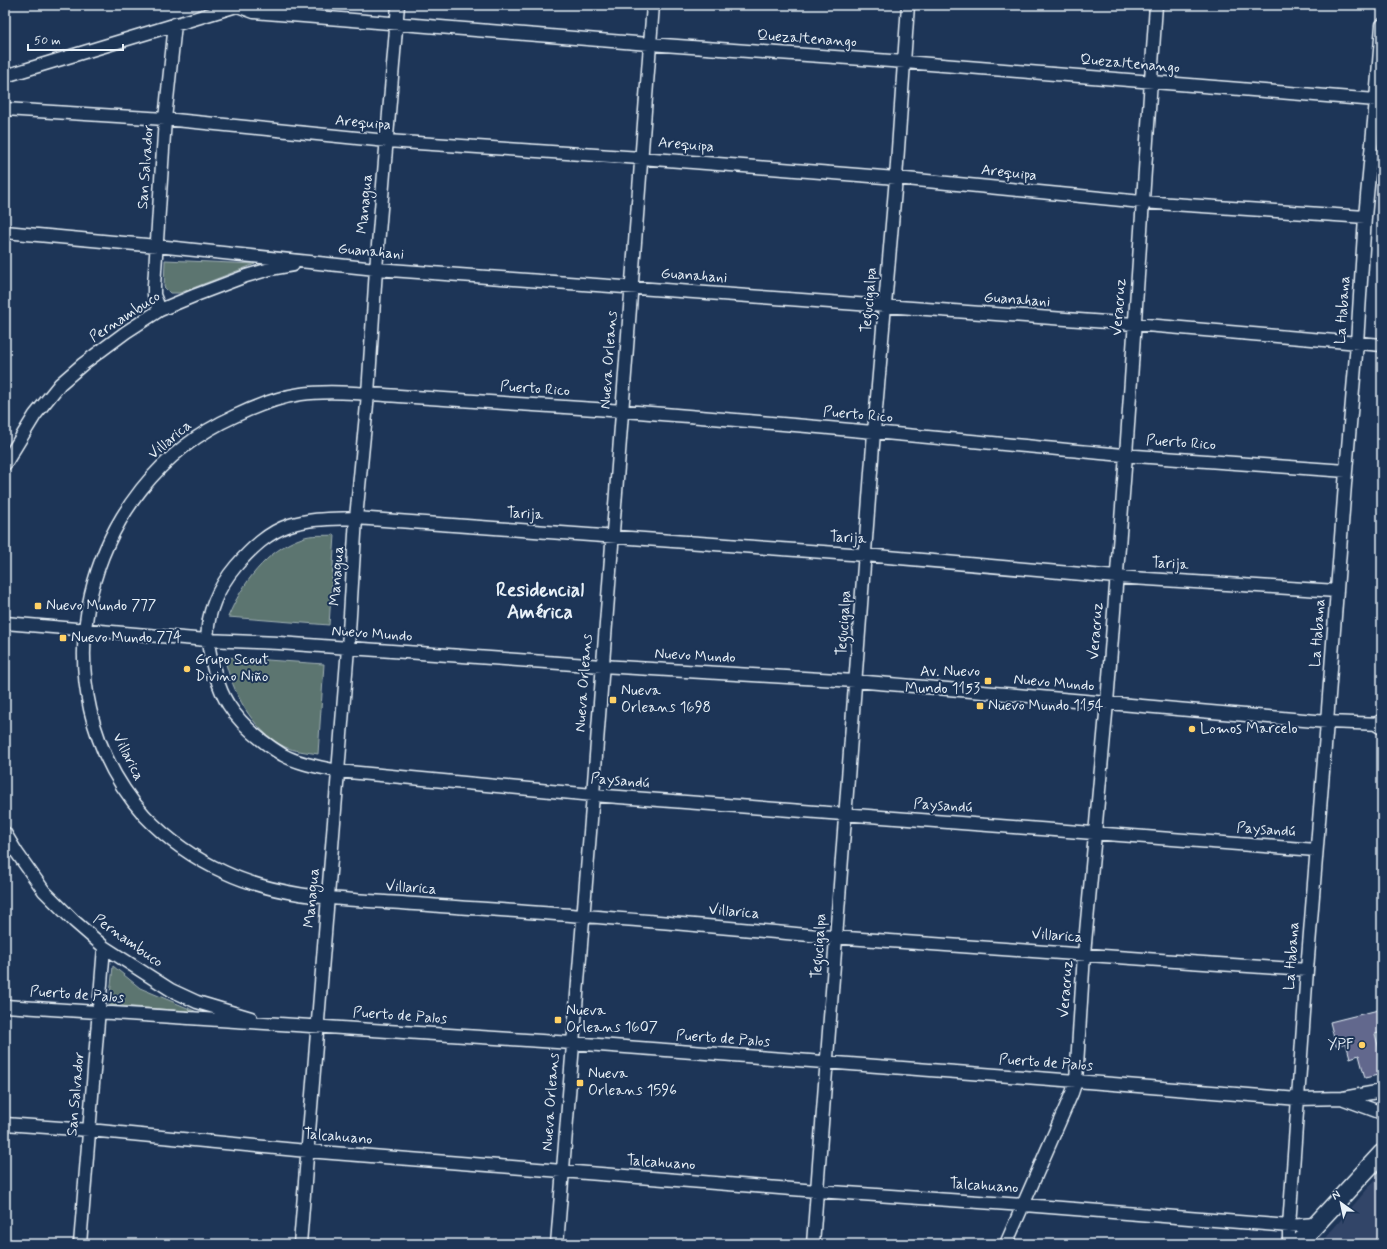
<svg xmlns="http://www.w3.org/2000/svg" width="1387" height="1249" font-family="Mynerve,sans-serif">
  <rect width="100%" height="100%" fill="#1d3557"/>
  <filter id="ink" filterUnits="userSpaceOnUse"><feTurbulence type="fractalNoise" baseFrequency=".025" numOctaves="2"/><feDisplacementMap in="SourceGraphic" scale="8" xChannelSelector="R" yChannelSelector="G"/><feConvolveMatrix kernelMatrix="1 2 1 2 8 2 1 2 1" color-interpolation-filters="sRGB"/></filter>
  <g filter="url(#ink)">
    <path fill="#324467" d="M1382,1172V1244H1320Z"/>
    <path fill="#5b7470" stroke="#a2b2b4" d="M165,260L255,264L180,293H170L164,287Z
      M335,535L329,625L228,617C242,584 266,550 302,538C311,534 325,536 335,535Z
      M224,657L324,664L318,754C307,752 294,751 285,747C251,730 233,692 224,657Z
      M113,966L140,988L197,1012L109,1005Z"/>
    <path fill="#62678d" stroke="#e8f1f8" d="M1382,1009V1032L1375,1034L1382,1060V1074L1365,1078L1359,1055L1350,1058L1346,1043L1336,1046L1330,1022Z"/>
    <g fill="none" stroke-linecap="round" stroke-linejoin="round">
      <defs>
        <path id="street" d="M235,5L254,12L649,44L905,62L1376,100
          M5,76L240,5
          M5,109L165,119L387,141L641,158L896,178L1142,202L1365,217
          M5,232L157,246L376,269L1134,324L1382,345
          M160,310L154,295V286L165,119L175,24
          M5,464L35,415L60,384L83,364L126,332L160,310L196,295L246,276L270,269L293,265
          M5,623L207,640L279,643L602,666L855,681L1327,722L1382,724
          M5,833L17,853L44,891L74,921L104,947L171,990L197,1002L251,1018
          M1316,850L593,795L338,771C320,767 299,764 283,755C262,742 241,725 228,704C222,695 218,683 215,673C212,663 209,652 208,641C205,615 219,586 236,566C251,549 268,532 290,525C312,518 335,519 356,518L865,555L1116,577L1337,591
          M1307,970C1149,959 991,949 833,937C750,930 666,922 583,916C522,911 462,908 402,903C342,899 279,898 224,872C195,859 167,839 145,816C32,689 84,484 235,416C256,406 279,397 301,394C331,390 368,394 399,396C459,400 520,404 580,408C761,420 942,439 1123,455C1197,461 1271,466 1346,471
          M5,1006L572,1043L1076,1081L1298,1099L1343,1098L1382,1091
          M1344,1099L1382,1113
          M5,1124L89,1130L307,1151L817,1191L1024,1205L1289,1226L1315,1224
          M80,1244L104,947
          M300,1244L348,648L356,518L368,394L376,269L398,5
          M557,1244L593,795L653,5
          M813,1244L874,432L896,178L908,5
          M1006,1244L1072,1093L1076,1081L1084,954L1107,703L1126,455L1156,5
          M1289,1244V1226L1307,970L1327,722L1346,471L1357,343L1365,217L1376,100L1382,25"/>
        <path id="secondary" d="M1380,724L1382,725
          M1298,1244L1382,1153"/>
      </defs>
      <use href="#street" stroke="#e8f1f8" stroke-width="15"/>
      <use href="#secondary" stroke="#e8f1f8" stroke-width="20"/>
      <use href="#street" stroke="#1d3557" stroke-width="12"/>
      <use href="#secondary" stroke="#1d3557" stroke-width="17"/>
    </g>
  </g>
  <g fill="#ffd166" stroke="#1d3557" stroke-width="1.5">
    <rect x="34" y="602" width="8" height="8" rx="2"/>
    <rect x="59" y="634" width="8" height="8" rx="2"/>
    <circle cx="187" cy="669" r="4"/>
    <rect x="984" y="677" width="8" height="8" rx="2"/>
    <rect x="609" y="696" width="8" height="8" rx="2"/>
    <rect x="976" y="702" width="8" height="8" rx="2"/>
    <circle cx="1192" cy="729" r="4"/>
    <rect x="554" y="1016" width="8" height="8" rx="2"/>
    <circle cx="1362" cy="1045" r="4"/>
    <rect x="576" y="1079" width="8" height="8" rx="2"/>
  </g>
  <g text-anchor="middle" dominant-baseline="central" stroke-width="4" stroke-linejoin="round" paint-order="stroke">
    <g font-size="15" fill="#e8f1f8" stroke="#1d3557">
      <text transform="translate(807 39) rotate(4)">Quezaltenango</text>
      <text transform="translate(1130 64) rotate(5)">Quezaltenango</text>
      <text transform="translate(363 123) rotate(5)">Arequipa</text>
      <text transform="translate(686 145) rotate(5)">Arequipa</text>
      <text transform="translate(146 167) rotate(-86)">San Salvador</text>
      <text transform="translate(1009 173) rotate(6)">Arequipa</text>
      <text transform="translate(365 204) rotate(-85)">Managua</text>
      <text transform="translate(371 252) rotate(5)">Guanahani</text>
      <text transform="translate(694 276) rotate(4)">Guanahani</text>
      <text transform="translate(869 300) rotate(-85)">Tegucigalpa</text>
      <text transform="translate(1017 300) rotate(4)">Guanahani</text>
      <text transform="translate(1119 307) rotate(-86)">Veracruz</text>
      <text transform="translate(1343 310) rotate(-86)">La Habana</text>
      <text transform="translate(125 317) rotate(-33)">Pernambuco</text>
      <text transform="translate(609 360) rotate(-86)">Nueva Orleans</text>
      <text transform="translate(535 389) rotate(4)">Puerto Rico</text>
      <text transform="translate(858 415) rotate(5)">Puerto Rico</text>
      <text transform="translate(170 440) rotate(-40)">Villarica</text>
      <text transform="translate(1181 443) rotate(4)">Puerto Rico</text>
      <text transform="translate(525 514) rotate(4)">Tarija</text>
      <text transform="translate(848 538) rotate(4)">Tarija</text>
      <text transform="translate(1170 564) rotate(4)">Tarija</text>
      <text transform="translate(337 576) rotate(-86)">Managua</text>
      <text transform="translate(844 623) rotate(-86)">Tegucigalpa</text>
      <text transform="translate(1096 631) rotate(-86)">Veracruz</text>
      <text transform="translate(1318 633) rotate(-86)">La Habana</text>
      <text transform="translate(372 634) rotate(4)">Nuevo Mundo</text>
      <text transform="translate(695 656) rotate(3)">Nuevo Mundo</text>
      <text transform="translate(584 683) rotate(-86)">Nueva Orleans</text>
      <text transform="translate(1054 683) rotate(5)">Nuevo Mundo</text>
      <text transform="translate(128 757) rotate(63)">Villarica</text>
      <text transform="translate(620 781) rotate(5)">Paysandú</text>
      <text transform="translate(943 806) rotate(4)">Paysandú</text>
      <text transform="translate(1266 830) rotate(4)">Paysandú</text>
      <text transform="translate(411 888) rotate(4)">Villarica</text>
      <text transform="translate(312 898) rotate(-85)">Managua</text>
      <text transform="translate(734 912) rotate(5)">Villarica</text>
      <text transform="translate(1057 936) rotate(4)">Villarica</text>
      <text transform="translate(128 941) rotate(35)">Pernambuco</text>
      <text transform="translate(819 946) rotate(-86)">Tegucigalpa</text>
      <text transform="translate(1292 956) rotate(-86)">La Habana</text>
      <text transform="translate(1066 989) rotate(-86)">Veracruz</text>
      <text transform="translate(77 995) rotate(4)">Puerto de Palos</text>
      <text transform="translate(400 1016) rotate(4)">Puerto de Palos</text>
      <text transform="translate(723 1039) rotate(4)">Puerto de Palos</text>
      <text transform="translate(1046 1063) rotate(4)">Puerto de Palos</text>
      <text transform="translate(76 1094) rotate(-85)">San Salvador</text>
      <text transform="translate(551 1102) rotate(-86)">Nueva Orleans</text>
      <text transform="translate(338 1137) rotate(5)">Talcahuano</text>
      <text transform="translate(661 1163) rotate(4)">Talcahuano</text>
      <text transform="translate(984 1186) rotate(4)">Talcahuano</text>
    </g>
    <g font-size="15" fill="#e8f1f8" stroke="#1d3557" text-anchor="start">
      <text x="46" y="606">Nuevo Mundo 777</text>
      <text x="71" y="638">Nuevo Mundo 774</text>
      <text x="195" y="660">Grupo Scout<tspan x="195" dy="17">Divino Niño</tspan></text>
      <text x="980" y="672" text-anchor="end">Av. Nuevo<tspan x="980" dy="17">Mundo 1153</tspan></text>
      <text x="621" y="691">Nueva<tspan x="621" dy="17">Orleans 1698</tspan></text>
      <text x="988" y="706">Nuevo Mundo 1154</text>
      <text x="1200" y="729">Lomos Marcelo</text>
      <text x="566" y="1011">Nueva<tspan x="566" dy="17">Orleans 1607</tspan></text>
      <text x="1354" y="1045" text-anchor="end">YPF</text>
      <text x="588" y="1074">Nueva<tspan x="588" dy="17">Orleans 1596</tspan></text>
    </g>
    <g font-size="19" font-weight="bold" fill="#e8f1f8" stroke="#1d3557">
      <text x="540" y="590">Residencial<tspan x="540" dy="22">América</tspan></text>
    </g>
  </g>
  <rect width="1387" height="1249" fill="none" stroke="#1d3557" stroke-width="20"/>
  <rect x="10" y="10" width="1367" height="1229" fill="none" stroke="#e8f1f8" stroke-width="1.5" filter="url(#ink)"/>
  <g transform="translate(1341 1203) rotate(327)" stroke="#1d3557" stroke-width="3" paint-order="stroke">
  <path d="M0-3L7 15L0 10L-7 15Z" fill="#e8f1f8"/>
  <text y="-6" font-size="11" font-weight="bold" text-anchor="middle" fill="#e8f1f8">N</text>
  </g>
  <path d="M28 44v6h95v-6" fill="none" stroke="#e8f1f8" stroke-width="2"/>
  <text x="34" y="44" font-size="12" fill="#e8f1f8" stroke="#1d3557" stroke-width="3" paint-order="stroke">50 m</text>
</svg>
